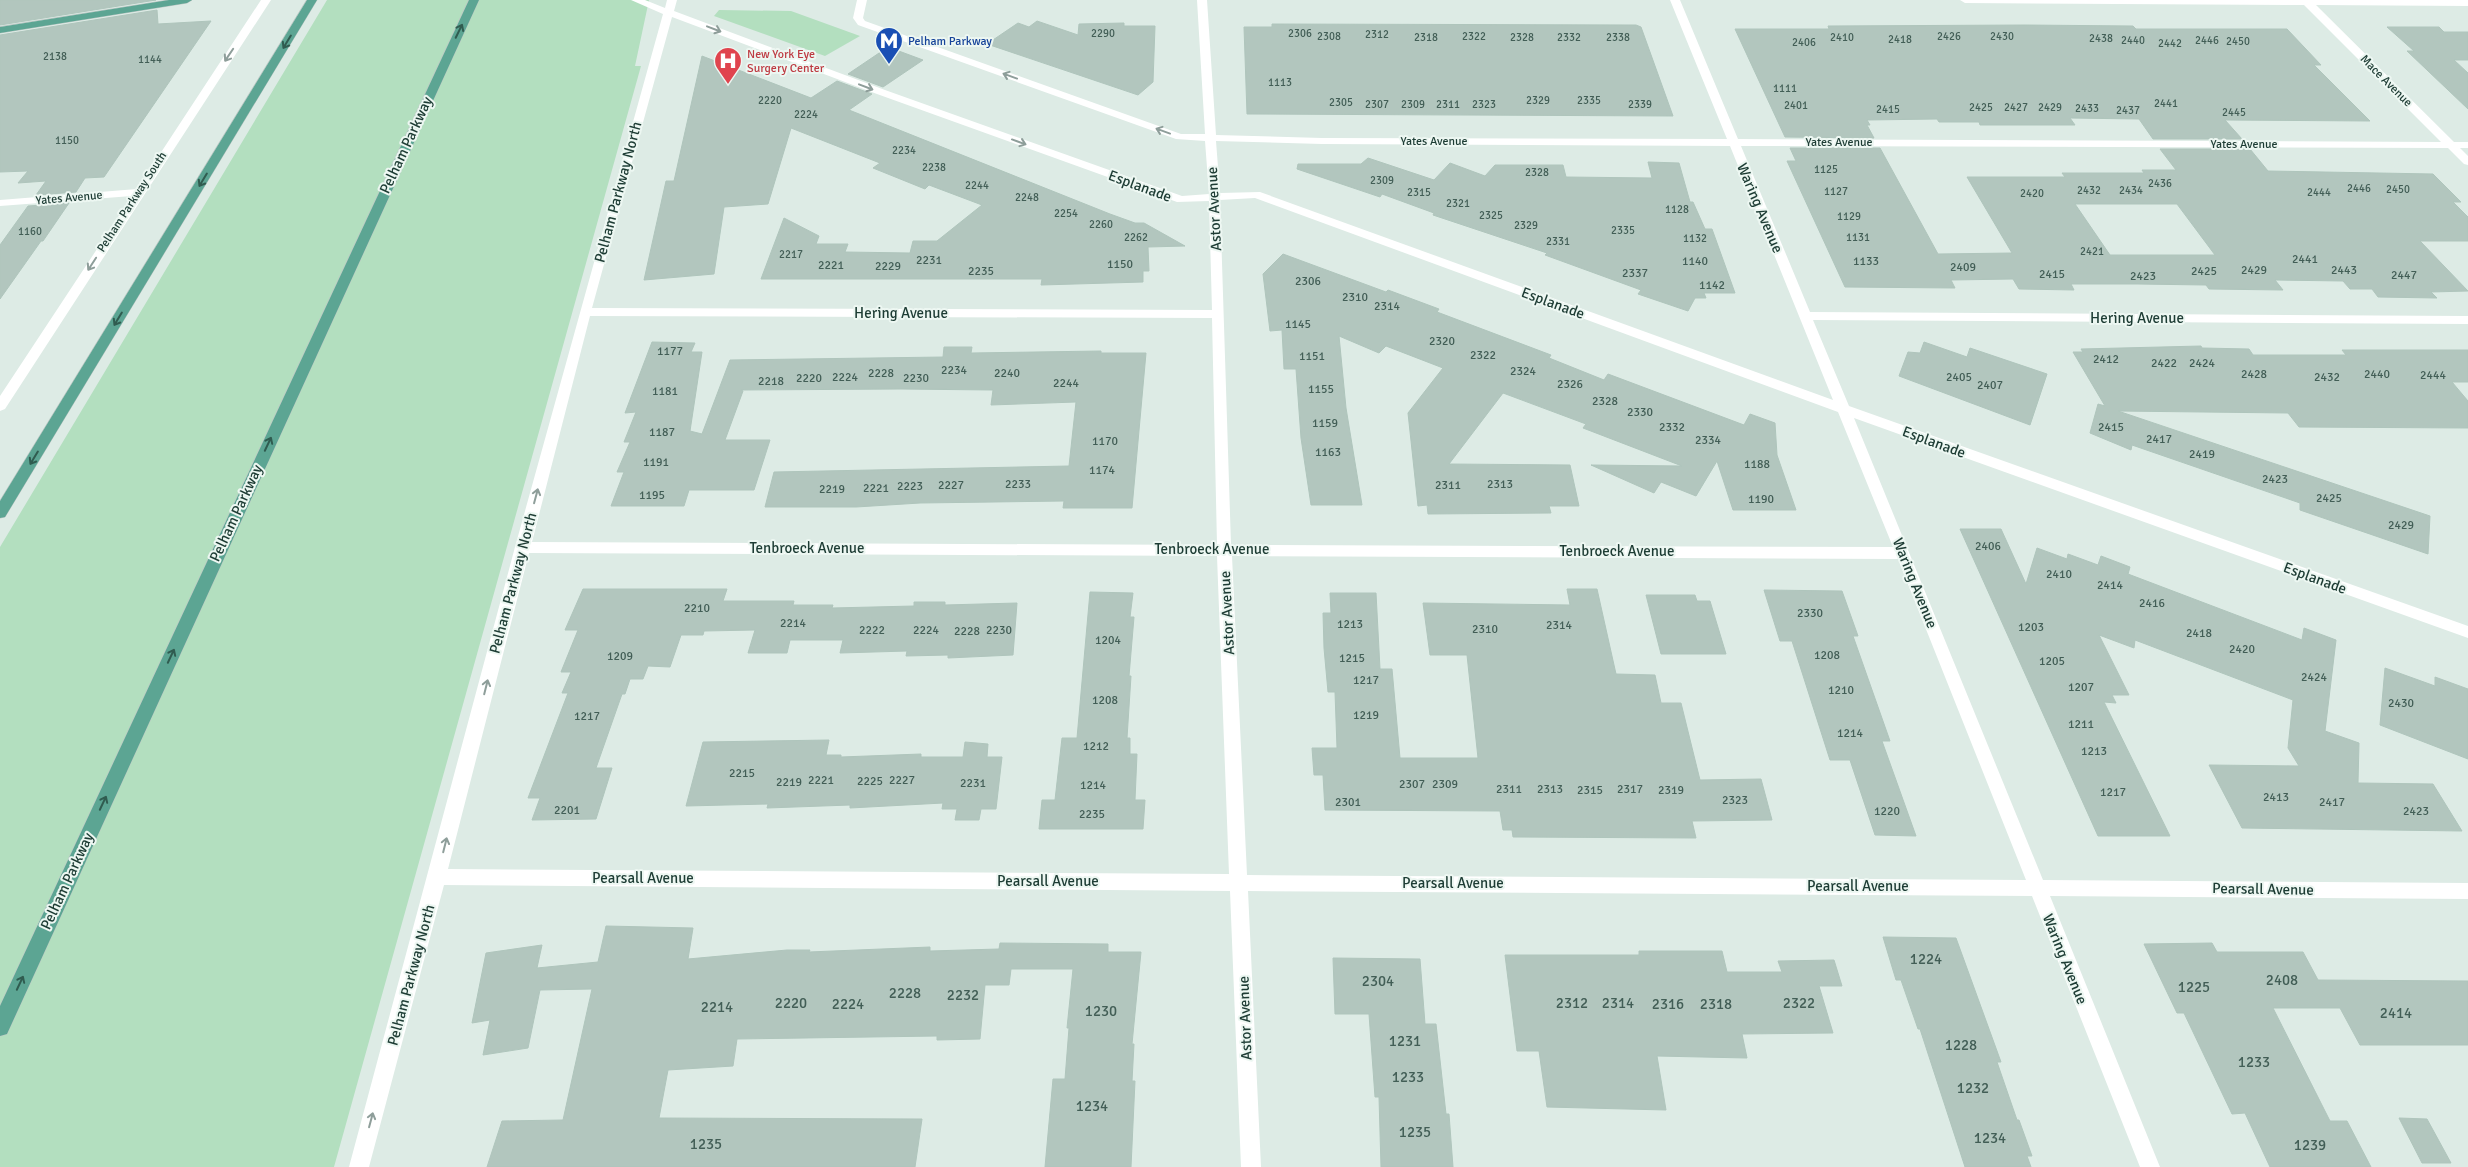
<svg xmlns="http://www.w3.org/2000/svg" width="2468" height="1167" font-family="Signika,sans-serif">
  <rect width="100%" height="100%" fill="#ddebe5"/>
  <path fill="#b3dfbf" d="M327,0H649L635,66H641L334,1167H0V547Z
    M719,10L791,11L860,36L825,56L714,16Z"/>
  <path fill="#b2c6be" stroke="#afc5bc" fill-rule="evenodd" d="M0,0H156L0,25Z
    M157,10L158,24L211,21L104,177L85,178L76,192L36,195L46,181L18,183L28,171L0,172V35Z
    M1037,21L1078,35L1079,24L1124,23V26H1155L1153,82L1138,95L987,44L1018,23L1029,27Z
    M1272,24L1636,25L1641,27L1673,116L1247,114L1244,27H1272Z
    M2025,25L2133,26L2136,29H2287L2321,65H2314L2370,121L2225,120L2242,139H2153L2139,119L2070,118L2075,125H1980L1979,122H1939L1937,119L1867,120L1870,125H1867L1874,138L1785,137L1735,29H1829L1828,26Z
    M2387,27H2439L2444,32H2468V60H2454L2468,73V109L2407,51H2414Z
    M888,47L923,60L883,87L848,74Z
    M702,56L811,98L837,81L872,94L849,110L1110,214L1135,223H1144L1185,246L1148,247L1149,271H1143V282L1041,285L1042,279H761L784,218L819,236L816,244H848L845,252L910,253L913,241H937L982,205L929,185L925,189L873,168L880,163L791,128L768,204L724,207L714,274L644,280L666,181H674Z
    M1790,148H1880L1938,254L2012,253L1967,177H2065L2062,173H2144L2142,170H2176L2160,149H2250L2268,171L2433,174L2461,202H2453L2468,217V241H2420L2468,291L2431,292L2437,298L2378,297L2372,289H2350L2343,281L2275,280L2283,290L2209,289L2206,285L2138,284H2071L2074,290L2019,289L2013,279L1951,280L1955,288L1845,287L1787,161H1796ZM2075,204H2177L2215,255H2110Z
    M1368,158L1434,180L1450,163L1485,176L1495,165H1563L1566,177L1652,178L1648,162L1679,163L1690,202H1693L1705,229H1712L1735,293H1704L1706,298H1695L1688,311L1638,294L1641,290L1545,255L1547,253L1433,215L1434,213L1382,194L1380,197L1297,169L1298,164H1361Z
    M69,203L43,241H41L0,299V245L28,206Z
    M1283,254L1386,292L1388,290L1439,309L1437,312L1551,355L1549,358L1604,380L1608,374L1744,425L1750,414L1775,423L1777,455L1796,510H1733L1717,461L1696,496L1661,482L1654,493L1591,465L1682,466L1583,428L1586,424L1503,393L1449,464L1570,465L1579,506H1549L1551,513L1428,514L1427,505L1418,506L1408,413L1443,368L1386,346L1379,353L1339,336L1346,408L1362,505H1311L1301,438L1296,369H1284L1282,330L1270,331L1263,274Z
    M652,342L695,343L691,352H702L690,431L702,434L730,360L943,357L944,347H972L971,353L1101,351V353H1146L1132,508H1063L1064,501L920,503L856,507H765L774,472L1069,466L1076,402L991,405L993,390L901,389L741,390L743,391L725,440H770L754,490H689L684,506H611L624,472H617L630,442H624L636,412L625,413Z
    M1924,342L1967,357L1970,348L2047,374L2030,425L1899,376L1908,352L1920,353Z
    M2201,346L2202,348L2249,349L2253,355H2346L2342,350H2468V382H2452L2468,401V428L2299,427L2288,413L2118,411L2430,516L2428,554L2300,510V503L2132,445L2131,450L2090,433L2098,404L2105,406L2073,352H2083L2081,349Z
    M1960,529H2001L2026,584L2037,548L2067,559L2068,554L2098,565L2101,556L2130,567L2128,574L2302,640L2304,628L2336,640L2325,731L2359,743L2358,783L2433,784L2462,831L2242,828L2209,765L2299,766L2288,748L2293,700L2135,640L2134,648L2099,635L2129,695H2112L2116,703L2104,702L2170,836H2098Z
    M583,589H727L723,601H794L793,605H833L832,608L914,606V602H945V605L1017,603L1013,655L948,658V655L906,656L907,651L840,653L843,640H790L787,653H748L755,630L704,631L703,635H681L670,667L648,666L643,679H630L625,694H622L596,768H612L596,819L532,820L540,798H528L568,693H562L571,672H561L578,630H565Z
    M1567,589H1597L1616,674L1655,675L1661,703H1681L1700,780L1761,779L1772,820L1692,821L1696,838L1513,837L1512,830H1503L1500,811L1325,810L1323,775H1314L1312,748H1337L1335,692H1328L1324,648L1323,613H1331L1330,593H1376L1380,669H1392L1400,758H1478L1467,655H1430L1423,603L1570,605Z
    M1764,590L1842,591L1858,636H1853L1890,741H1882L1916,836L1875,835L1850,760H1830L1792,641H1780Z
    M1090,592L1133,593L1130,617H1134L1129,676H1131L1127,738H1130V754H1137L1135,800H1145L1143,829H1039L1042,800H1055L1062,738H1077Z
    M1646,595H1695L1697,601H1710L1726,654H1661Z
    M2385,668L2435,686V677L2468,689V759L2380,725Z
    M829,740L826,755H841V757L921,754V757H963L965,742L988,744L987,757H1002L996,809H981L979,820H955L957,809H942L943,803L850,808V805L767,808L768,804L686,806L703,742Z
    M606,926L693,928L688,959L787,950H810L809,952L930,947V951L999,949L1000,943L1108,944V952H1141L1132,1044H1134L1132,1081H1135L1131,1167H1045L1053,1079H1065L1069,1028H1067L1073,969H1011L1009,985H985L980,1039L937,1040V1036L737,1039L733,1066L668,1070L659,1118L922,1119L915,1167H487L502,1121L563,1120L592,989L540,990L528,1048L483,1055L490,1020L472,1023L486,953L542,945L537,968L598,962Z
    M1883,937L1956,938L2001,1062H1997L2017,1120H2019L2032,1156H2027L2031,1167H1965L1920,1029H1918L1901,980H1896Z
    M2212,943L2217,952H2303L2318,980L2468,981V1045H2360L2340,1008H2273L2330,1121H2347L2371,1167H2270L2245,1113L2232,1114L2184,1013H2177L2144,944Z
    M1639,951H1722L1727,972H1782L1778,961L1834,960L1842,986H1819L1833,1033L1742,1034L1747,1058L1657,1056L1666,1110L1547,1107L1539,1051H1517L1505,955H1639Z
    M1333,958L1420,959L1425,1024H1436L1446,1114H1449L1453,1167H1381L1379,1097H1375L1369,1014H1335Z
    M2399,1118L2427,1119L2451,1163H2422Z"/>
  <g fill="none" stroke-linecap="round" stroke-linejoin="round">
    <defs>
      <path id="major" d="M169,0H192L187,3L0,33V27Z
        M307,0H317L5,517L0,518V501Z
        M469,0H479L7,1034L0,1036V1006Z"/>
    </defs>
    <use href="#major" stroke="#c0c8c6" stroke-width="1"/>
    <path fill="#fff" fill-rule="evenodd" d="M261,0H271L5,409L0,411V396L132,196L0,206V200L137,189Z
      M631,0H645L665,8L667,0H677L674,11L885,90L1182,196L1209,194L1205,141L1176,139L858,25L853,18L857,0H867L863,18L865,21L1181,134H1205L1197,0H1207L1216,135L1322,138L1727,139L1670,0H1680L1738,139L2441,142L2304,5L1965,3L1960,0H2468V6L2316,5L2454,142H2468V148H2460L2468,156V165L2464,164L2448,148L1741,146L1810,312L2468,316V324L1813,320L1849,406L2468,626V638L1854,418L2043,880L2468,883V899L2050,896L2160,1167H2140L2032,896L1248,891L1261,1167H1241L1230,891L444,885L369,1167H349L515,547L663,14ZM672,17L877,94L1177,202L1209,201L1212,310L592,308ZM1216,141L1322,144L1730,146L1833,400L1260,192L1220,193ZM1255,198L1838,412L1893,547L1231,545L1220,200ZM590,316L1212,318L1217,545L532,542ZM529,553L1217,556L1229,874L448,869ZM1232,556L1898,559L2026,880L1247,875Z"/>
    <use href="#major" fill="#5ca593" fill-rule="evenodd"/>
  </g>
  <defs><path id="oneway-shaft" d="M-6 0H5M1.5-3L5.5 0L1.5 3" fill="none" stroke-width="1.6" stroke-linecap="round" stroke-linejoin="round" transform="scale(1.25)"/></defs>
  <g stroke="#8e9e9a">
    <use href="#oneway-shaft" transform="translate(714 29) rotate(21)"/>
    <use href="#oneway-shaft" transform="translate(229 55) rotate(124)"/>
    <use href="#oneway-shaft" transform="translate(1010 76) rotate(-160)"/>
    <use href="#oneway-shaft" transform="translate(866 87) rotate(21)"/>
    <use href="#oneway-shaft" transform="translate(1163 131) rotate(-160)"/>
    <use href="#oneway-shaft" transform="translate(1019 142) rotate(20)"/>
    <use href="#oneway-shaft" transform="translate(92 264) rotate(123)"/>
    <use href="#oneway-shaft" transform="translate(536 496) rotate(-75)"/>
    <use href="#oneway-shaft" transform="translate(486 687) rotate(-76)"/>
    <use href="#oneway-shaft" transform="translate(445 845) rotate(-76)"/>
    <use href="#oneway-shaft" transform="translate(371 1120) rotate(-75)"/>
  </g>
  <g stroke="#305c50">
    <use href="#oneway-shaft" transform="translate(459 31) rotate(-64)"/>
    <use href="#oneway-shaft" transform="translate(287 42) rotate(121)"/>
    <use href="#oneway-shaft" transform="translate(203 180) rotate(121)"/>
    <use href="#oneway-shaft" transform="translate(118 319) rotate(121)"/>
    <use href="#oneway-shaft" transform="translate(268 444) rotate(-65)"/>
    <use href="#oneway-shaft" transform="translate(34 458) rotate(121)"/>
    <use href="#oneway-shaft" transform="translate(171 656) rotate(-65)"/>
    <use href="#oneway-shaft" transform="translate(103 803) rotate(-65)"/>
    <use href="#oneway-shaft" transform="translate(20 983) rotate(-65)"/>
  </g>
  <defs>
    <symbol id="metro-pin" viewBox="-11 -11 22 30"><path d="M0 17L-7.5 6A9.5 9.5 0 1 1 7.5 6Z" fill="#1a4fb4" stroke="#edf7f2"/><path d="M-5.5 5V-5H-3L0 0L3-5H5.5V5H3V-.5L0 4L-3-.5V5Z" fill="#fff"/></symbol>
    <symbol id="hospital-pin" viewBox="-11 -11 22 30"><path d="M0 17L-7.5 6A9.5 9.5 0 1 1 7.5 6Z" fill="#e0444e" stroke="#edf7f2"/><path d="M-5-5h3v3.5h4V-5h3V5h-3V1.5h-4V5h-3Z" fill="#fff"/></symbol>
  </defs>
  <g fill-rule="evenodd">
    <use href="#metro-pin" x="873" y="25" width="32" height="43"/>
    <use href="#hospital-pin" x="712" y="45" width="32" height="43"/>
  </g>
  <g text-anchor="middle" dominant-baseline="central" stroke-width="4" stroke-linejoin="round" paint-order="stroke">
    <g font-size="11" fill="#425e56">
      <text x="1103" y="33">2290</text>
      <text x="1300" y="33">2306</text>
      <text x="1377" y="34">2312</text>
      <text x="1329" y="36">2308</text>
      <text x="1474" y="36">2322</text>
      <text x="1949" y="36">2426</text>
      <text x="2002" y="36">2430</text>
      <text x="1426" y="37">2318</text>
      <text x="1522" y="37">2328</text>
      <text x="1569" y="37">2332</text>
      <text x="1618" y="37">2338</text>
      <text x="1842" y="37">2410</text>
      <text x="2101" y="38">2438</text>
      <text x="1900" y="39">2418</text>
      <text x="2133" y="40">2440</text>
      <text x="2207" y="40">2446</text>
      <text x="2238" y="41">2450</text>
      <text x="1804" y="42">2406</text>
      <text x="2170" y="43">2442</text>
      <text x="55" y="56">2138</text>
      <text x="150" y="59">1144</text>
      <text x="1280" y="82">1113</text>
      <text x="1785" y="88">1111</text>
      <text x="770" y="100">2220</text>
      <text x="1538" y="100">2329</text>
      <text x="1589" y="100">2335</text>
      <text x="1341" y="102">2305</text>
      <text x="2166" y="103">2441</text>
      <text x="1377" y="104">2307</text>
      <text x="1413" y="104">2309</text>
      <text x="1448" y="104">2311</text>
      <text x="1484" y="104">2323</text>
      <text x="1640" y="104">2339</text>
      <text x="1796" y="105">2401</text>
      <text x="1981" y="107">2425</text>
      <text x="2016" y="107">2427</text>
      <text x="2050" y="107">2429</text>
      <text x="2087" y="108">2433</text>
      <text x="1888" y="109">2415</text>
      <text x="2128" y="110">2437</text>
      <text x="2234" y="112">2445</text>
      <text x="806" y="114">2224</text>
      <text x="67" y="140">1150</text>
      <text x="904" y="150">2234</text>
      <text x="934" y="167">2238</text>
      <text x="1826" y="169">1125</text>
      <text x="1537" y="172">2328</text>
      <text x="1382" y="180">2309</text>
      <text x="2160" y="183">2436</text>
      <text x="977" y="185">2244</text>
      <text x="2359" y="188">2446</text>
      <text x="2398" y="189">2450</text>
      <text x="2089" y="190">2432</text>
      <text x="2131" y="190">2434</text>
      <text x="1836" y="191">1127</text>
      <text x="1419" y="192">2315</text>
      <text x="2319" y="192">2444</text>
      <text x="2032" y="193">2420</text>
      <text x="1027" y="197">2248</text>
      <text x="1458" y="203">2321</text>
      <text x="1677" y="209">1128</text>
      <text x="1066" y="213">2254</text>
      <text x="1491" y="215">2325</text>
      <text x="1849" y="216">1129</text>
      <text x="1101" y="224">2260</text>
      <text x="1526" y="225">2329</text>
      <text x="1623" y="230">2335</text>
      <text x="30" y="231">1160</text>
      <text x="1136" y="237">2262</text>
      <text x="1858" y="237">1131</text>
      <text x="1695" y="238">1132</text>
      <text x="1558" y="241">2331</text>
      <text x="2092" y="251">2421</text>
      <text x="791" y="254">2217</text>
    </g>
    <g font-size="12" fill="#164399" stroke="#edf7f2" text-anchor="start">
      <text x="908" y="41">Pelham Parkway</text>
    </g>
    <g font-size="12" fill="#be3a42" stroke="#edf7f2" text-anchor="start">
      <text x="747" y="54">New York Eye<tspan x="747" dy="14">Surgery Center</tspan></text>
    </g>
    <g font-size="12" fill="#1d3c34" stroke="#edf7f2">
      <text transform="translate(2386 81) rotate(45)">Mace Avenue</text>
      <text x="1434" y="141">Yates Avenue</text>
      <text x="1839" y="142">Yates Avenue</text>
      <text x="2244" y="144">Yates Avenue</text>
      <text transform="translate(69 198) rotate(-5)">Yates Avenue</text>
      <text transform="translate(132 202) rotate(-57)">Pelham Parkway South</text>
    </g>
    <g font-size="12" fill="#425e56">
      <text x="2305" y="259">2441</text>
      <text x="929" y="260">2231</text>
      <text x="1695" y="261">1140</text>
      <text x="1866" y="261">1133</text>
      <text x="1120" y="264">1150</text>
      <text x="831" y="265">2221</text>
      <text x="888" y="266">2229</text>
      <text x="1963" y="267">2409</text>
      <text x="2254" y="270">2429</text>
      <text x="2344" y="270">2443</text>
      <text x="981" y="271">2235</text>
      <text x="2204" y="271">2425</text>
      <text x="1635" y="273">2337</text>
      <text x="2052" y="274">2415</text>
      <text x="2404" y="275">2447</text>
      <text x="2143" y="276">2423</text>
      <text x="1308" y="281">2306</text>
      <text x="1712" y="285">1142</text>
      <text x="1355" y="297">2310</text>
      <text x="1387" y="306">2314</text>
      <text x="1298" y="324">1145</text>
      <text x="1442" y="341">2320</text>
      <text x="670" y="351">1177</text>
      <text x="1483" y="355">2322</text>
      <text x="1312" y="356">1151</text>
      <text x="2106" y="359">2412</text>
      <text x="2164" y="363">2422</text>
      <text x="2202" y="363">2424</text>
      <text x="954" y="370">2234</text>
      <text x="1523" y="371">2324</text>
      <text x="881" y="373">2228</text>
      <text x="1007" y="373">2240</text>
      <text x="2254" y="374">2428</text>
      <text x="2377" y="374">2440</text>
      <text x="2433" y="375">2444</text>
      <text x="845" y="377">2224</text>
      <text x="1959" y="377">2405</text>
      <text x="2327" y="377">2432</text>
      <text x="809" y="378">2220</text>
      <text x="916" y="378">2230</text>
      <text x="771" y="381">2218</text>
      <text x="1066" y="383">2244</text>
      <text x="1570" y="384">2326</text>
      <text x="1990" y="385">2407</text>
      <text x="1321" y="389">1155</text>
      <text x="665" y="391">1181</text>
      <text x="1605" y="401">2328</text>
      <text x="1640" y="412">2330</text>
      <text x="1325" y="423">1159</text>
      <text x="1672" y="427">2332</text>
      <text x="2111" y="427">2415</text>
      <text x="662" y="432">1187</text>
      <text x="2159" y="439">2417</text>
      <text x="1708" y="440">2334</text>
      <text x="1105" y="441">1170</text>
      <text x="1328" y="452">1163</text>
      <text x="2202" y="454">2419</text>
      <text x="656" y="462">1191</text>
      <text x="1757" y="464">1188</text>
      <text x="1102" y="470">1174</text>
      <text x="2275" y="479">2423</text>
      <text x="1018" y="484">2233</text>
      <text x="1500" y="484">2313</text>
      <text x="951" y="485">2227</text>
      <text x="1448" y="485">2311</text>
      <text x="910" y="486">2223</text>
      <text x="876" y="488">2221</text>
      <text x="832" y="489">2219</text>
      <text x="652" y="495">1195</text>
      <text x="2329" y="498">2425</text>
      <text x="1761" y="499">1190</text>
      <text x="2401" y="525">2429</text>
      <text x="1988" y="546">2406</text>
      <text x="2059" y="574">2410</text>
      <text x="2110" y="585">2414</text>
      <text x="2152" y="603">2416</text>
      <text x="697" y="608">2210</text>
      <text x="1810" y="613">2330</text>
      <text x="793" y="623">2214</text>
      <text x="1350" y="624">1213</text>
      <text x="1559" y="625">2314</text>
      <text x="2031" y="627">1203</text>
      <text x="1485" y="629">2310</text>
      <text x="872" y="630">2222</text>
      <text x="926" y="630">2224</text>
      <text x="999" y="630">2230</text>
      <text x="967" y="631">2228</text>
      <text x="2199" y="633">2418</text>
      <text x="1108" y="640">1204</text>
      <text x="2242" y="649">2420</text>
      <text x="1827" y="655">1208</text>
      <text x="620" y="656">1209</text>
      <text x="1352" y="658">1215</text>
      <text x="2052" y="661">1205</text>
      <text x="2314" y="677">2424</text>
      <text x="1366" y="680">1217</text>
      <text x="2081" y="687">1207</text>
      <text x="1841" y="690">1210</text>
      <text x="1105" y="700">1208</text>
      <text x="2401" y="703">2430</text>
      <text x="1366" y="715">1219</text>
      <text x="587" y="716">1217</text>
      <text x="2081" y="724">1211</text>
      <text x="1850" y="733">1214</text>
      <text x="1096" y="746">1212</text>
      <text x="2094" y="751">1213</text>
      <text x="742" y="773">2215</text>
      <text x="821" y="780">2221</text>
      <text x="902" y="780">2227</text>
      <text x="870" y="781">2225</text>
      <text x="789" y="782">2219</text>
      <text x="973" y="783">2231</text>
      <text x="1412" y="784">2307</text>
      <text x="1445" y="784">2309</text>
      <text x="1093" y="785">1214</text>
      <text x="1509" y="789">2311</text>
      <text x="1550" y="789">2313</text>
      <text x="1630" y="789">2317</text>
      <text x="1590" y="790">2315</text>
      <text x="1671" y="790">2319</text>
      <text x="2113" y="792">1217</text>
      <text x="2276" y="797">2413</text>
      <text x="1735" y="800">2323</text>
      <text x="1348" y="802">2301</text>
      <text x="2332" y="802">2417</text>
      <text x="567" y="810">2201</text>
      <text x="1887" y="811">1220</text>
      <text x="2416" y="811">2423</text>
      <text x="1092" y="814">2235</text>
    </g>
    <g font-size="15" fill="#1d3c34" stroke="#edf7f2">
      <text transform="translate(406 145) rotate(-65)">Pelham Parkway</text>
      <text transform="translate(1140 186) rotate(20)">Esplanade</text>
      <text transform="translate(618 192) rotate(-75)">Pelham Parkway North</text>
      <text transform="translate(1760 208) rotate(67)">Waring Avenue</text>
      <text transform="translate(1214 209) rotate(-93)">Astor Avenue</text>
      <text transform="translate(1553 303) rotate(20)">Esplanade</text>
      <text x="901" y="313">Hering Avenue</text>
      <text x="2137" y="318">Hering Avenue</text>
      <text transform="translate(1934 442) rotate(20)">Esplanade</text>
      <text transform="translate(236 513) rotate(-65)">Pelham Parkway</text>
      <text x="807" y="548">Tenbroeck Avenue</text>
      <text x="1212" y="549">Tenbroeck Avenue</text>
      <text x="1617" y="551">Tenbroeck Avenue</text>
      <text transform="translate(2315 578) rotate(20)">Esplanade</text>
      <text transform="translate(513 583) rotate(-75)">Pelham Parkway North</text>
      <text transform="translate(1915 583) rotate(68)">Waring Avenue</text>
      <text transform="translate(1227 613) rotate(-93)">Astor Avenue</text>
      <text x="643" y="878">Pearsall Avenue</text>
      <text transform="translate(67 881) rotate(-65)">Pelham Parkway</text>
      <text x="1048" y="881">Pearsall Avenue</text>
      <text x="1453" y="883">Pearsall Avenue</text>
      <text x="1858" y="886">Pearsall Avenue</text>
      <text transform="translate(2263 889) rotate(1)">Pearsall Avenue</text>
      <text transform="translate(2065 959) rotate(68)">Waring Avenue</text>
      <text transform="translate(411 975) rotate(-75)">Pelham Parkway North</text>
      <text transform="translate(1245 1018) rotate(-92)">Astor Avenue</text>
    </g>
    <g font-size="15" fill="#425e56">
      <text x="1926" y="959">1224</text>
      <text x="2282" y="980">2408</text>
      <text x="1378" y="981">2304</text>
      <text x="2194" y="987">1225</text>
      <text x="905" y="993">2228</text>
      <text x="963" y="995">2232</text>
      <text x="791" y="1003">2220</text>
      <text x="1572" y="1003">2312</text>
      <text x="1618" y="1003">2314</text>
      <text x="1799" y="1003">2322</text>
      <text x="848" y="1004">2224</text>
      <text x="1668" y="1004">2316</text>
      <text x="1716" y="1004">2318</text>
      <text x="717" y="1007">2214</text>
      <text x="1101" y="1011">1230</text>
      <text x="2396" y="1013">2414</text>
      <text x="1405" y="1041">1231</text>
      <text x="1961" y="1045">1228</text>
      <text x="2254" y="1062">1233</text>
      <text x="1408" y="1077">1233</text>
      <text x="1973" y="1088">1232</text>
      <text x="1092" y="1106">1234</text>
      <text x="1415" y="1132">1235</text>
      <text x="1990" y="1138">1234</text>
      <text x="706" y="1144">1235</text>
      <text x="2310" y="1145">1239</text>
    </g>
  </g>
</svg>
